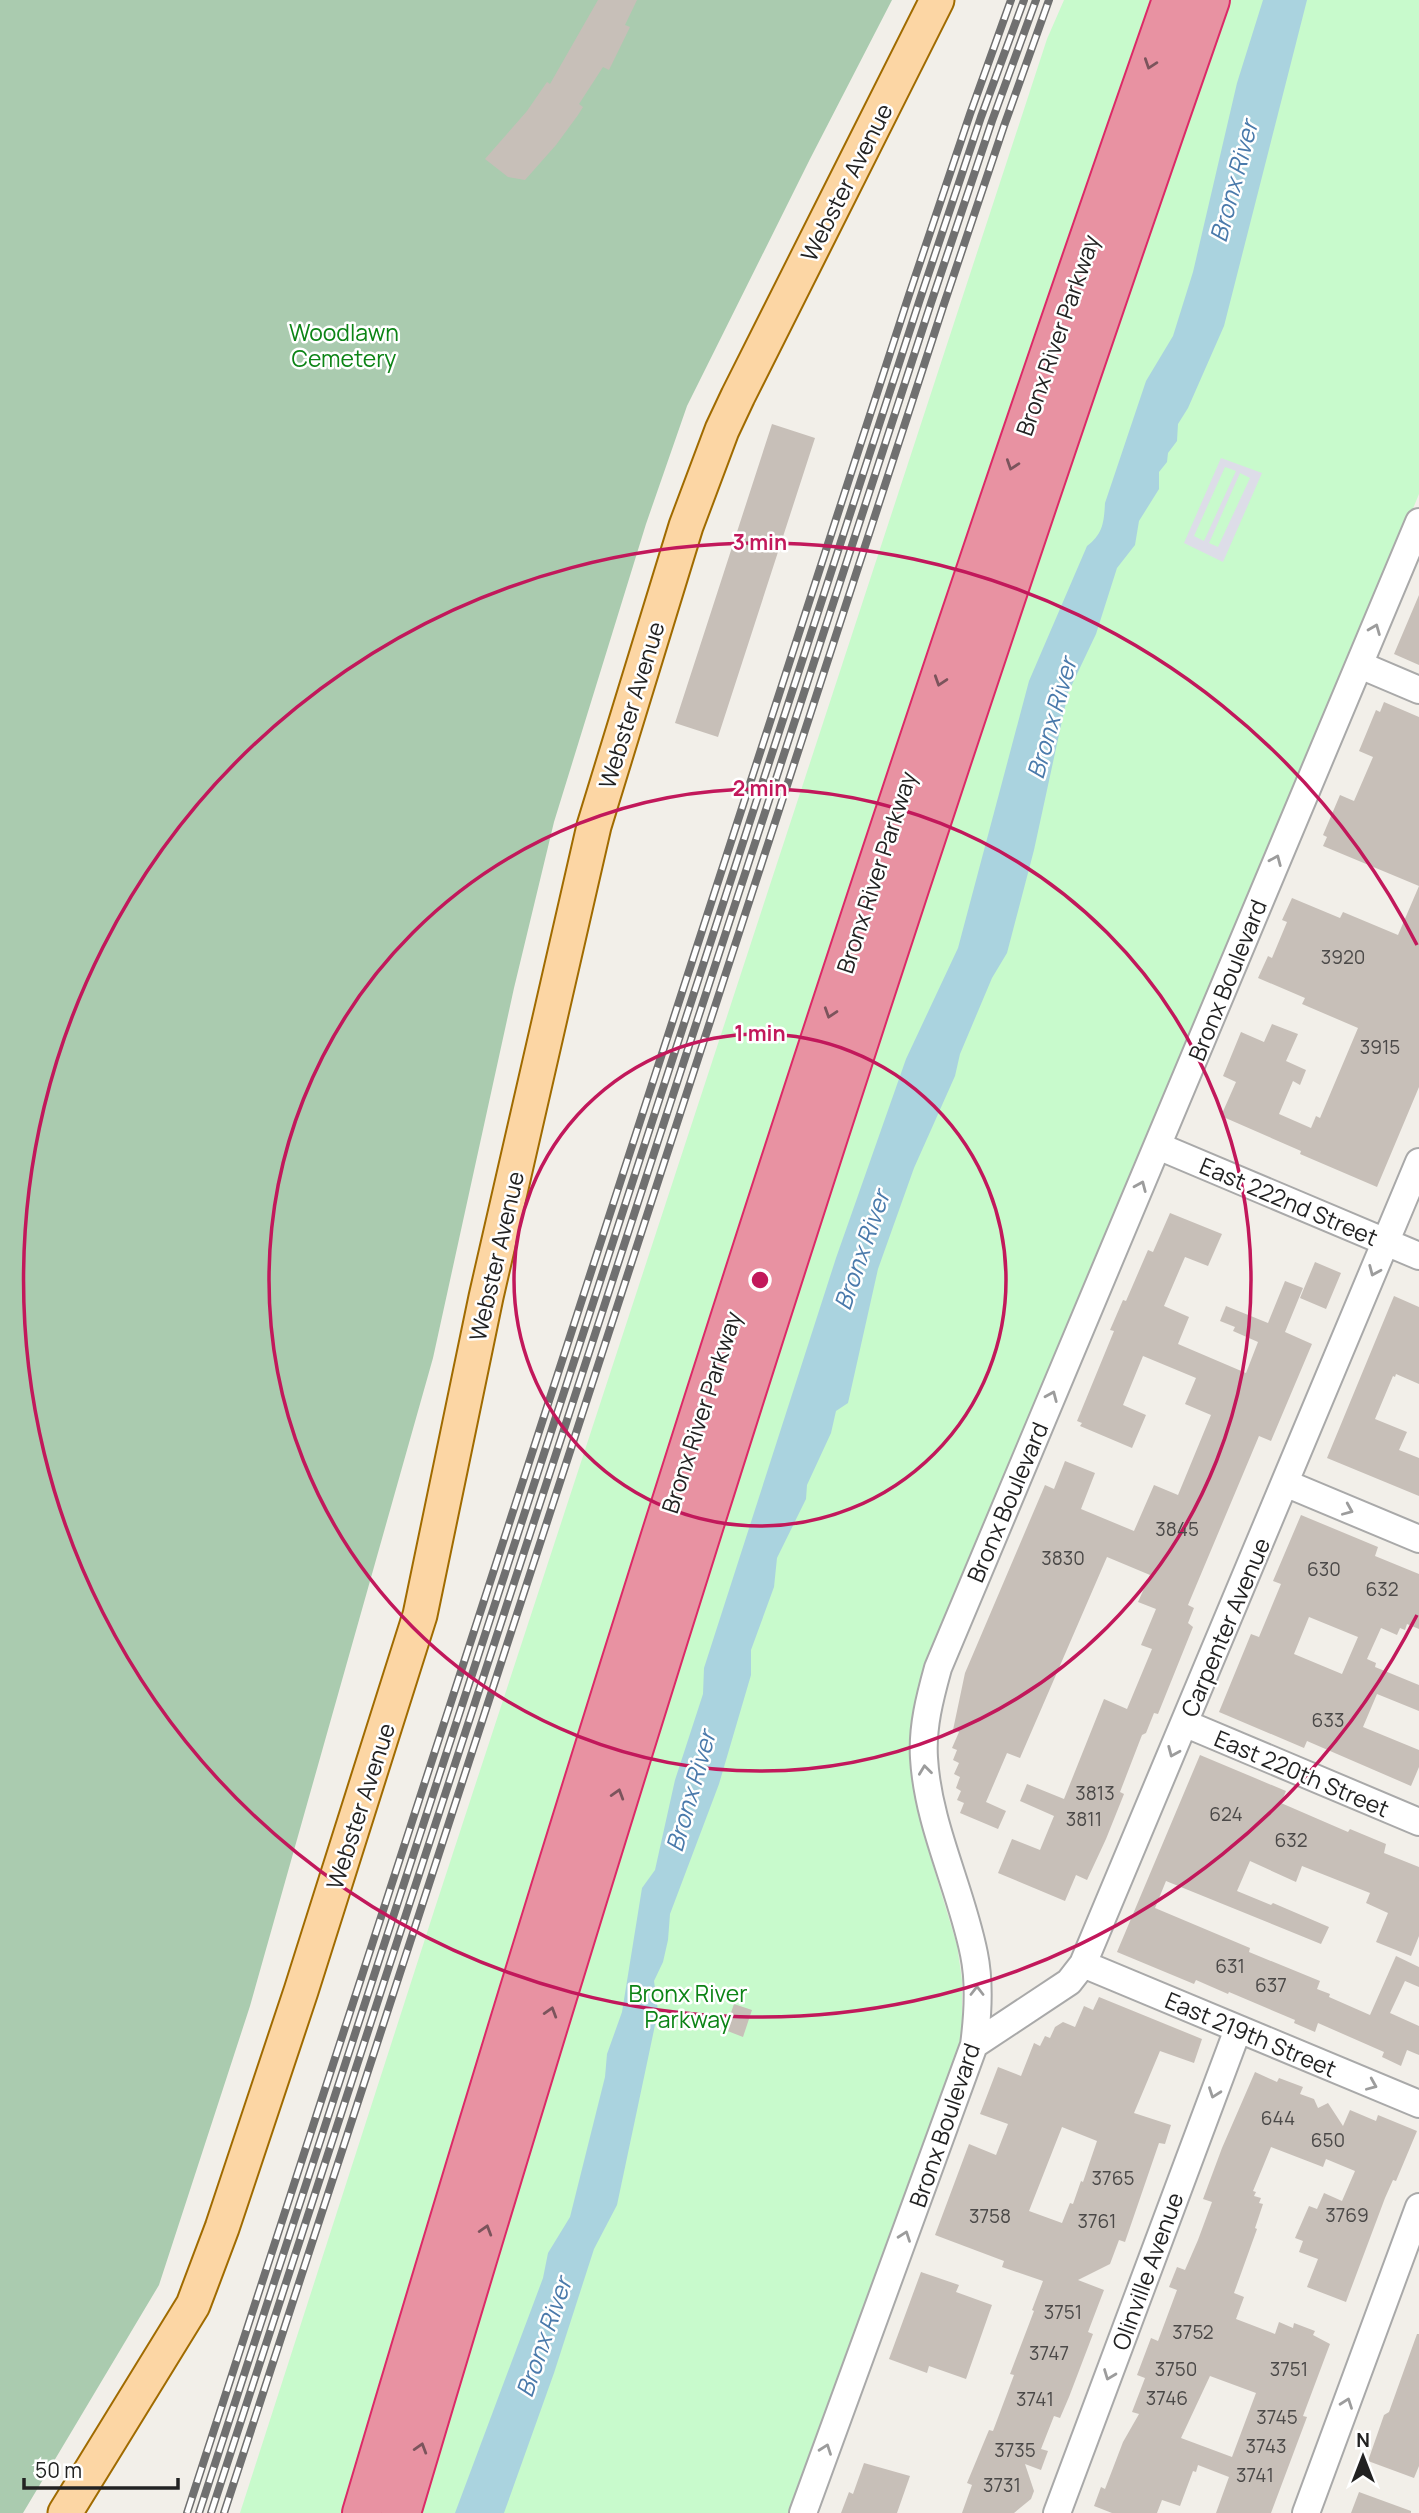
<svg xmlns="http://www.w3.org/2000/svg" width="1419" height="2513" font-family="Manrope,sans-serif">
  <rect width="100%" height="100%" fill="#f2efe9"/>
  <path fill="#aacbaf" d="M0,0H892L810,159L687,406L646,524L554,822L514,988L433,1358L250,2006L159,2285L23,2513H0Z"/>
  <path fill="#c8facc" d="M1064,0H1419V494L1268,863L915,1764L919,1813L925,1839L957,1945L962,1980V2043L790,2513H240L434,1911L1047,39Z"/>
  <path fill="#dddde8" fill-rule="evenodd" d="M1221,458L1262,473L1223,562L1184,543ZM1225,467L1236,471L1204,541L1194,536ZM1240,473L1250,478L1218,547L1209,543Z"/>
  <path fill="#aad3df" d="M1263,0H1307L1224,326L1188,408L1178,424L1177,441L1168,453L1167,462L1159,472V489L1139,521L1135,545L1117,568L1096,634L1068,693L1034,850L1007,953L992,978L960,1054L955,1076L914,1168L878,1269L848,1403L836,1411L831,1433L807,1485L806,1499L777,1558L774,1587L751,1650V1675L719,1784L670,1914L668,1940L663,1962L654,1981L658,2011L617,2205L594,2249L554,2373L504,2513H455L543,2278L548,2253L570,2217L605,2077L607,2054L622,2012L642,1888L655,1870L675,1780L703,1694L704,1668L836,1258L906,1059L958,948L1029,681L1087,546C1103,534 1104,522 1105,503L1146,381L1173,336L1193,272L1237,83Z"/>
  <path fill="#c7bfb8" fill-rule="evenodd" d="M598,0H637L625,25L630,27L609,70L603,67L579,104L583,107L578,115L556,145L525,180L508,177L485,159L527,111L547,82L550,84Z
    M772,424L815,438L718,737L675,723Z
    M1419,595V665L1394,654Z
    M1384,702L1419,717V886L1323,846L1327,837L1323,835L1340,795L1354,801L1373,757L1359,751L1376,710L1380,712Z
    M1419,886V1087L1377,1187L1300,1154L1301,1151L1221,1116L1236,1082L1223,1076L1241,1032L1264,1042L1272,1024L1298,1034L1286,1061L1306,1070L1300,1085L1293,1081L1279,1114L1311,1128L1316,1116L1320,1118L1358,1028L1302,1004L1305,998L1258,978L1268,956L1272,958L1287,922L1282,920L1292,898L1340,918L1343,912L1398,935Z
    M1170,1213L1222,1234L1208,1266L1185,1257L1164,1306L1189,1317L1178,1344L1246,1373L1258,1342L1233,1331L1235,1327L1220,1321L1226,1306L1268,1323L1285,1281L1303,1288L1285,1332L1312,1344L1271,1441L1259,1436L1188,1605L1194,1608L1188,1623L1193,1627L1158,1714L1154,1713L1146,1733L1142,1735L1120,1792L1124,1794L1106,1839L1087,1880L1076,1875L1065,1901L998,1873L1012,1839L1040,1850L1054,1816L1020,1801L1027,1784L1064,1799L1104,1699L1127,1709L1152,1649L1141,1645L1156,1609L1138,1602L1150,1575L1107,1557L1020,1758L1007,1753L986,1802L1006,1811L998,1829L960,1813L964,1803L957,1800L961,1791L956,1788L960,1777L954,1774L959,1763L953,1760L957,1750L952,1748L959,1732L953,1730L965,1673L1045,1485L1054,1489L1065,1461L1095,1473L1081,1509L1134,1531L1154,1485L1178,1495L1211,1415L1185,1404L1196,1378L1143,1356L1123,1405L1146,1415L1132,1448L1080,1426L1082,1423L1077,1421L1114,1331L1110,1330L1123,1300L1126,1301L1148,1250L1153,1252Z
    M1315,1262L1341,1273L1326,1309L1300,1298Z
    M1394,1296L1419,1307V1384L1396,1374L1395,1377L1393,1376L1375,1419L1407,1432L1399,1450L1419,1458V1496L1327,1458Z
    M1301,1515L1378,1547L1375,1556L1419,1574V1629L1407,1624L1405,1630L1400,1628L1397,1635L1381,1628L1367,1659L1376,1663L1375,1667L1419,1685V1711L1377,1694L1363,1727L1419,1750V1767L1411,1786L1307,1741L1304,1748L1219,1712L1251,1634L1259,1637L1281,1584L1273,1581ZM1309,1617L1358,1637L1342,1674L1294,1654Z
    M1200,1755L1286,1791L1281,1803L1348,1832L1350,1829L1386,1844L1384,1853L1419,1867V1936L1411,1956L1376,1942L1388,1913L1366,1903L1370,1893L1302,1866L1296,1882L1250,1861L1237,1891L1271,1905L1273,1903L1329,1927L1321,1944L1166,1881L1155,1908L1250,1948L1249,1952L1320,1981L1317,1989L1330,1994L1329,1997L1370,2015L1396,1956L1419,1967V1987L1405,1981L1390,2013L1419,2026V2055L1407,2050L1401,2066L1382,2057L1384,2052L1318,2023L1315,2032L1294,2023L1295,2020L1229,1992L1228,1994L1196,1980L1194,1984L1117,1952Z
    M1099,1997L1202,2039L1194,2063L1160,2051L1134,2113L1171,2125L1165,2144L1159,2143L1125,2242L1119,2240L1110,2264L1078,2280L1104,2290L1088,2332L1093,2334L1069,2397L1060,2418L1054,2416L1041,2449L1048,2451L1041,2470L1025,2464L1034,2491L1031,2499L1014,2513H962L972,2485L967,2483L989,2430L993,2431L1014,2375L1010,2374L1034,2311L1032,2310L1043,2281L1002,2267L1004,2261L935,2235L969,2144L996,2155L1008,2124L980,2114L998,2067L1021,2076L1034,2043L1040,2046L1045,2036L1050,2038L1055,2027L1063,2022L1075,2027L1084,2006L1093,2010ZM1062,2127L1097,2141L1083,2182L1081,2181L1073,2204L1070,2203L1062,2223L1029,2211Z
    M734,2004L752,2010L743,2037L725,2030Z
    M1255,2072L1277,2082L1279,2078L1303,2087L1300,2094L1314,2099L1318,2108L1328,2103L1343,2126L1350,2110L1376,2121L1378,2115L1417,2131L1396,2181L1393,2180L1385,2198L1346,2302L1307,2287L1318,2259L1299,2252L1303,2241L1295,2238L1309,2206L1317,2209L1324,2193L1342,2201L1355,2171L1326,2159L1323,2167L1271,2147L1253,2191L1256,2192L1254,2196L1261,2198L1259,2203L1263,2204L1255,2228L1257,2229L1234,2293L1244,2297L1236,2319L1275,2334L1279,2322L1293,2328L1294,2323L1315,2331L1313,2335L1330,2344L1303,2416L1307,2417L1271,2513H1216L1229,2477L1198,2465L1196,2472L1193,2471L1180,2506L1162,2500L1157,2513H1112L1094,2506L1101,2487L1105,2489L1123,2442L1139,2414L1132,2412L1145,2378L1137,2375L1151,2338L1158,2341L1177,2290L1169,2287L1177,2267L1185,2270L1198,2240L1212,2202L1203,2199L1222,2148ZM1210,2376L1256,2393L1232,2457L1181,2438Z
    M921,2272L959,2285L956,2292L992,2305L966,2379L929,2366L927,2373L889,2359Z
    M1417,2334H1419V2466L1414,2478L1368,2461L1384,2415L1389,2412Z
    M864,2463L910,2476L897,2513H841L849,2492L853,2494Z
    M1359,2492L1411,2511V2513H1351Z"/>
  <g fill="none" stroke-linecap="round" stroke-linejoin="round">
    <defs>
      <path id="minor" d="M1360,665L1419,690
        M1158,1146L1419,1256
        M1285,1483L1419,1539
        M1184,1723L1419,1822
        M1083,1964L1419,2104
        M974,2045L1069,1982L1083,1964L1419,1162
        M803,2513L974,2045C978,2015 980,1983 974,1954C961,1888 928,1826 924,1758C922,1727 930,1697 938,1668L1419,522
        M1057,2513L1238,2029
        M1306,2513L1419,2207"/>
      <path id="major" d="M65,2513L193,2305L222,2228L301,1991L420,1615L486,1297L594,826L686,526L722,430L738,396L937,0"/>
      <path id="highway" d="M362,2513C612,1669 881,831 1172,0
        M401,2513C652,1669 920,831 1210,0"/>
    </defs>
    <use href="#minor" stroke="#a9a9a9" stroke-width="30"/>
    <use href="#major" stroke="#a06b00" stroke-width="37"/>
    <use href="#highway" stroke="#dc2a67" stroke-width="42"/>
    <use href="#minor" stroke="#fff" stroke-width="26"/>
    <use href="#major" stroke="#fcd6a4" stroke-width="33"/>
    <use href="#highway" stroke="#e892a2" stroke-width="38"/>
    <defs>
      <path id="rail" d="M187,2513L909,295L970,114L1011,0
        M199,2513L920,299L981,117L1024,0
        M211,2513L931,303L992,121L1036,0
        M224,2513L943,307L1004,126L1049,0"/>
    </defs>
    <use href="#rail" stroke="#707070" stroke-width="8"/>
    <use href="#rail" stroke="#fff" stroke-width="5" stroke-dasharray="16" stroke-linecap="butt"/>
  </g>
  <defs><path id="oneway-chevron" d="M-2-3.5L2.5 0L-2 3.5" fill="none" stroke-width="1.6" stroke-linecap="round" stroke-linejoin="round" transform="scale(1.75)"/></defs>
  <g stroke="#7b545c">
    <use href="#oneway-chevron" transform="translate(1150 64) rotate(109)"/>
    <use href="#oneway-chevron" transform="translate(1012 465) rotate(109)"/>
    <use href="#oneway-chevron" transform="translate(940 681) rotate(108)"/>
    <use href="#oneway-chevron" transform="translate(830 1013) rotate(108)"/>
    <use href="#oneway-chevron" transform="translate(618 1794) rotate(-73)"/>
    <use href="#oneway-chevron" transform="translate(551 2012) rotate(-73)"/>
    <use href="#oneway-chevron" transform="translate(486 2230) rotate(-73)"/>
    <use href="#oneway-chevron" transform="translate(421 2448) rotate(-73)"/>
  </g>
  <g stroke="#9c9c9c">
    <use href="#oneway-chevron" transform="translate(1375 629) rotate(-68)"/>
    <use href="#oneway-chevron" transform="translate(1276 860) rotate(-67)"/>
    <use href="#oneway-chevron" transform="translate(1141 1186) rotate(-67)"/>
    <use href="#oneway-chevron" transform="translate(1374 1271) rotate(113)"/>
    <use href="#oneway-chevron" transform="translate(1052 1396) rotate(-67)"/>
    <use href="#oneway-chevron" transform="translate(1348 1510) rotate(23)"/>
    <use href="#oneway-chevron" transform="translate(1173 1752) rotate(113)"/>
    <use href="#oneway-chevron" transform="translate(925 1770) rotate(-97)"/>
    <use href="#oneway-chevron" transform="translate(977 1991) rotate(-90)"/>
    <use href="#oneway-chevron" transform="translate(1372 2085) rotate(23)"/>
    <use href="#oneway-chevron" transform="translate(1214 2093) rotate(110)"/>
    <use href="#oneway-chevron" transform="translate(905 2236) rotate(-70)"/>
    <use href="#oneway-chevron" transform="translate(1109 2375) rotate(111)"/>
    <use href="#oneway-chevron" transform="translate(1347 2403) rotate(-70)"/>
    <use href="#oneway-chevron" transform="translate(826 2449) rotate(-70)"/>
  </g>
  <g fill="none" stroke="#c2185b" stroke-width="3.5">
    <circle cx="760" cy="1280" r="246"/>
    <circle cx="760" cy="1280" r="491"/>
    <path d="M1417 1615A737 737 0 1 1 1417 945"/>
  </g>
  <g text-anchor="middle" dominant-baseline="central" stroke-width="5" stroke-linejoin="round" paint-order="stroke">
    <g font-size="19" fill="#4b4948">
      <text x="1343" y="957">3920</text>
      <text x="1380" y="1047">3915</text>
      <text x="1177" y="1529">3845</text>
      <text x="1063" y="1558">3830</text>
      <text x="1324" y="1569">630</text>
      <text x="1382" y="1589">632</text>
      <text x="1328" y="1720">633</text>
      <text x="1095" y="1793">3813</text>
      <text x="1226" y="1814">624</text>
      <text x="1084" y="1819">3811</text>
      <text x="1291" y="1840">632</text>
      <text x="1230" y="1966">631</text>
      <text x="1271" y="1985">637</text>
      <text x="1278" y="2118">644</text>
      <text x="1328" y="2140">650</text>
      <text x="1113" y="2178">3765</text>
      <text x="1347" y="2215">3769</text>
      <text x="990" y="2216">3758</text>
      <text x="1097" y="2221">3761</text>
      <text x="1063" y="2312">3751</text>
      <text x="1193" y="2332">3752</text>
      <text x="1049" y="2353">3747</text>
      <text x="1176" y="2369">3750</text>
      <text x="1289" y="2369">3751</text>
      <text x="1167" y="2398">3746</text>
      <text x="1035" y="2399">3741</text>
      <text x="1277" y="2417">3745</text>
      <text x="1266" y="2446">3743</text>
      <text x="1015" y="2450">3735</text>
      <text x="1255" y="2475">3741</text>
      <text x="1002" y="2485">3731</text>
    </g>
    <g font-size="23" fill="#222" stroke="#fff">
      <text transform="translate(846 182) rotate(-63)">Webster Avenue</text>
      <text transform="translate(1057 335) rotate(-71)">Bronx River Parkway</text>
      <text transform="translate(631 705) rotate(-73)">Webster Avenue</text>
      <text transform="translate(876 872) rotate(-72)">Bronx River Parkway</text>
      <text transform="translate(1227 980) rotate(-68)">Bronx Boulevard</text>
      <text transform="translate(1289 1201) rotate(23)">East 222nd Street</text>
      <text transform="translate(496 1256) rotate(-77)">Webster Avenue</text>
      <text transform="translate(701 1412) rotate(-72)">Bronx River Parkway</text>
      <text transform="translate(1007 1502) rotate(-67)">Bronx Boulevard</text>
      <text transform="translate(1225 1627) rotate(-67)">Carpenter Avenue</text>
      <text transform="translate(1302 1773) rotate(23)">East 220th Street</text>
      <text transform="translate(360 1806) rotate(-72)">Webster Avenue</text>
      <text transform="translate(1251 2034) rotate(23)">East 219th Street</text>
      <text transform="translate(944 2125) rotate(-71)">Bronx Boulevard</text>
      <text transform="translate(1147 2271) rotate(-70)">Olinville Avenue</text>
    </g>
    <g font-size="23" fill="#0c8416" stroke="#fff">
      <text x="344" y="332">Woodlawn<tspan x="344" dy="26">Cemetery</tspan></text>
      <text x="688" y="1993">Bronx River<tspan x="688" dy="26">Parkway</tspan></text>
    </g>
    <g font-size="24" font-style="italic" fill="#4a7aab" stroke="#fff">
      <text transform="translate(1233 181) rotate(-75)">Bronx River</text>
      <text transform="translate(1051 718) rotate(-74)">Bronx River</text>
      <text transform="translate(861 1250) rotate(-71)">Bronx River</text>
      <text transform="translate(690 1791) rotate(-74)">Bronx River</text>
      <text transform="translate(543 2337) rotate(-71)">Bronx River</text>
    </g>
  </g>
  <circle cx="760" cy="1280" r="10" fill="#c2185b" stroke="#fff" stroke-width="3.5"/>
  <g font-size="21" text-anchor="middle" font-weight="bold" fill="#c2185b" stroke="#fff" stroke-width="5" stroke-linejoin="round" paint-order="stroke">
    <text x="760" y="550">3 min</text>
    <text x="760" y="796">2 min</text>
    <text x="760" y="1041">1 min</text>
  </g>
  <g transform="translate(1363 2457)" stroke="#ffffff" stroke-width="5" paint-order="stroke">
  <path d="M0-5L12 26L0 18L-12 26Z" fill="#222222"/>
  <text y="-10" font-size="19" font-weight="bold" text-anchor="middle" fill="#222222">N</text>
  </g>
  <path d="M24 2478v10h154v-10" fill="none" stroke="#222222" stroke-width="3.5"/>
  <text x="35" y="2478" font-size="21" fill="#222222" stroke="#ffffff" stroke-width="5" paint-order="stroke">50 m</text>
</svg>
